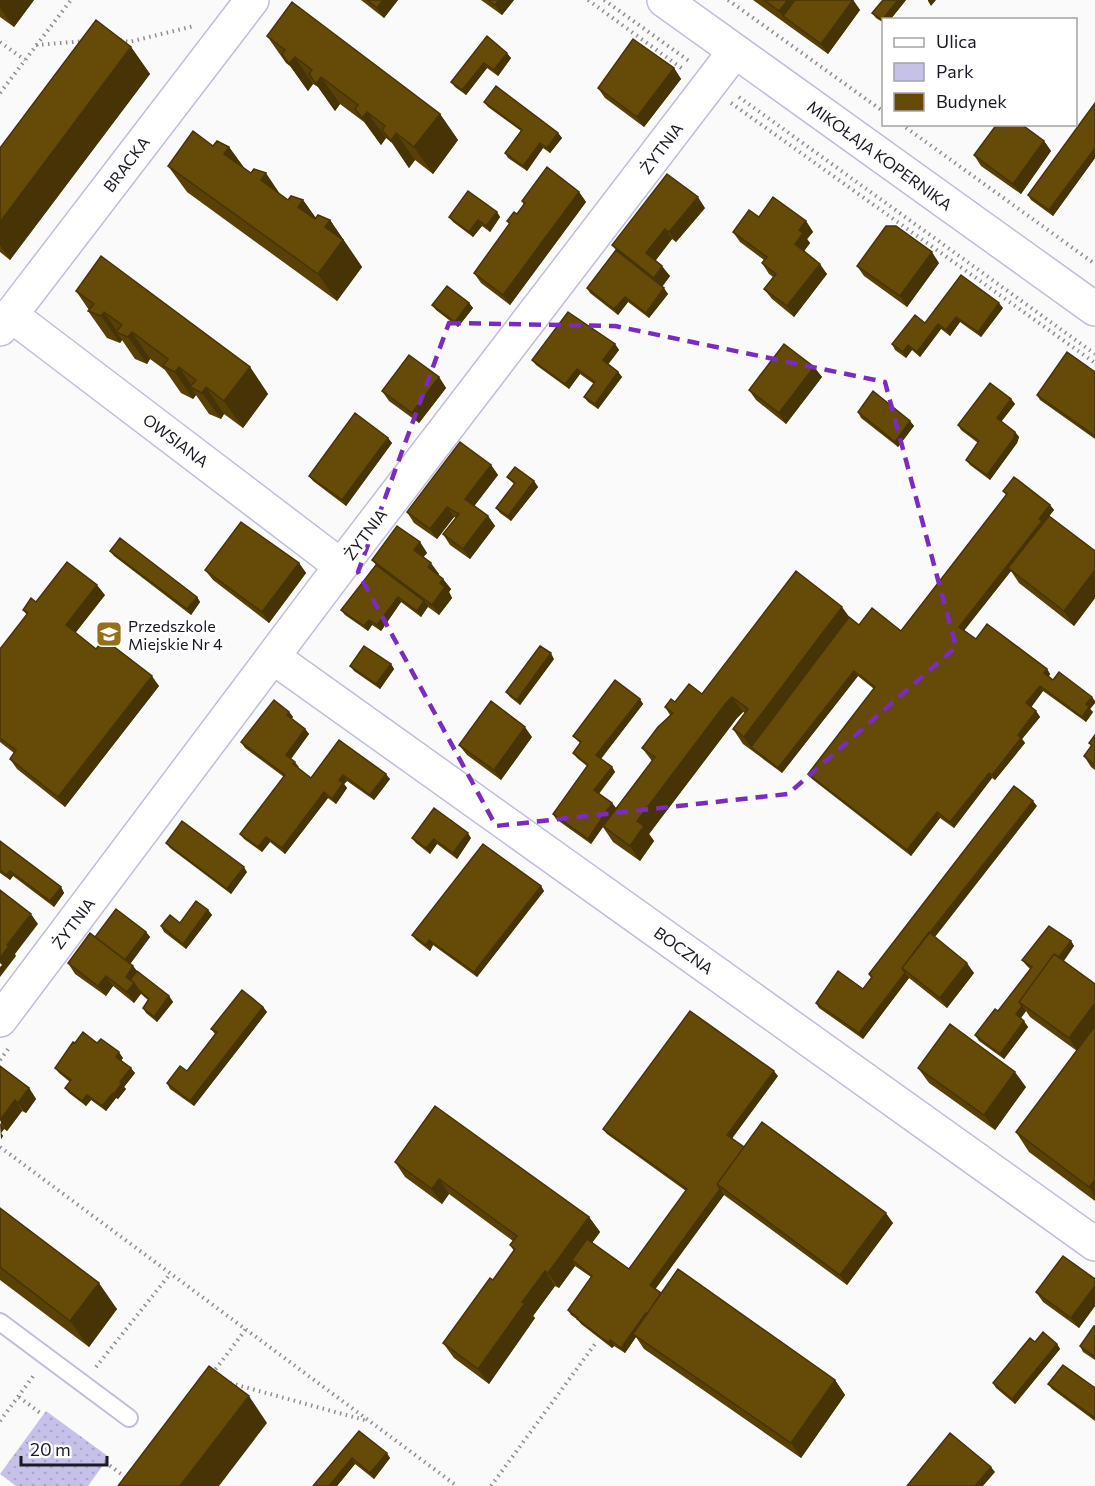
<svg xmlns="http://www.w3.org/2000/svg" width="1095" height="1486" font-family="Commissioner,sans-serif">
  <defs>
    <pattern id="green-dots" width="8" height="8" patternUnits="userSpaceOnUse" patternTransform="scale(1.5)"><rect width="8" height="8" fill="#c5c1e9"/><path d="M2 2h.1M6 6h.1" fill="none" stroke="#a9a5c8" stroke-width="1.8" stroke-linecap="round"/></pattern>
  </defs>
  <rect width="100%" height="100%" fill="#fafafa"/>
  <path fill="url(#green-dots)" d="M46,1411L109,1457L88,1486H16L0,1474Z"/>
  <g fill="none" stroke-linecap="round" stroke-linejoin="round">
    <defs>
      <path id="service" d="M0,1322L129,1418"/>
      <path id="minor" d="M664,0L1095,309
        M11,315L341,566
        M0,329L252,0
        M273,657L1095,1244
        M0,1020L341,566L735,51"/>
    </defs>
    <use href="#service" stroke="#c0bed9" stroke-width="20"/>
    <use href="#minor" stroke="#c0bed9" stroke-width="36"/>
    <path stroke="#8e8e93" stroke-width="4" stroke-dasharray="1.5 4.5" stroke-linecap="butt" d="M588,0L684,70
      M604,0L689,61
      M728,0L884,112
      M120,40L129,42L194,26
      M0,42L25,60
      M36,45L86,41
      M0,93L71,0
      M739,97L1095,354
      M731,103L1095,363
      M901,124L1095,264
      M0,1060L9,1048
      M0,1147L457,1486
      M96,1367L170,1274
      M212,1374L246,1329
      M230,1383L368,1421
      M19,1397L43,1415
      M0,1421L34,1375
      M105,1462L129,1480
      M491,1486L595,1344"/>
    <use href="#service" stroke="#fff" stroke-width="16"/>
    <use href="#minor" stroke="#fff" stroke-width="33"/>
  </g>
  <path fill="#584007" d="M0,0H34L14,27L0,17Z
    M361,0H398L384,18Z
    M481,0H514L502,15Z
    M753,0H853L860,10L828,54Z
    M906,0L890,20H884V23L876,18L872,13Z
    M267,36L440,114L458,140L433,174L415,160L409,168L392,143L386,138L381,145L364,122L340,104L335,111L318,87L313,84L308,91L290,66L286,63Z
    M487,36L511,58L498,76L487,68L466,95L455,87L451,82Z
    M131,47L150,74L10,260L0,252V148Z
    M674,68L681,79L644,127L605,98L598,88Z
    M484,102L558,133L562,138L550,153L543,148L527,171L508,158L505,153L521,131L488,107Z
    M1095,103V158L1053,216L1031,200L1028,195Z
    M1044,141L1051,151L1021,194L981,166L974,155Z
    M213,146L229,147L244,168L288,200H303L316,218L330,220L362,267L337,301L187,192L168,166Z
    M579,192L586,202L510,305L481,283L474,273L509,224L507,221L517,214L524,205L522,201Z
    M705,208L676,242L672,239L655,261L670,276L662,287L668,294L649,318L628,302L618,315L590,293L587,288L616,250L612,245Z
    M497,212L500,217L490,232L482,226L473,237L453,222L449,217Z
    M759,217L806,221L813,232L807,239L810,243L804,251L827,274L794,317L772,299L764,289L773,277L769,274L762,263L764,260L740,242L733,232Z
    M939,263L907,307L864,276L857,266Z
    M76,291L250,367L268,394L243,428L224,414L221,419L209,414L196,395L193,399L181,393L165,370L150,359L147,364L135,359L122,340L120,343L107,338L88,311L89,310Z
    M469,303L473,308L458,327L436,310L432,305Z
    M1003,308L981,337L960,322L950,336L941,329L920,357L912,350L906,358L895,350L892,344L925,323Z
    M615,344L619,350L608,364L618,372L622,377L598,409L588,402L584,397L594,384L580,374L569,389L536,365L532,360Z
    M814,367L822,377L786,424L756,400L749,390Z
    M1095,372V439L1040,400L1037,395Z
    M439,377L446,388L419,423L389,401L382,391Z
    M1011,399L1015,404L1001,422L1015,432L1019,437L1017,443L990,480L970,465L966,460L978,443L961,430L958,425Z
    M858,412L910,421L914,426L898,447L861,418Z
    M388,438L392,443L346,506L313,481L309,476Z
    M491,465L498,475L474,506L488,516L495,526L470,559L450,545L443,534L456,518L454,517L437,539L414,523L407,512Z
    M507,477L534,481L538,487L511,521L500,513L496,508L514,484Z
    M1003,491L1050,505L1054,510L1049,516L1095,551V598L1074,626L1019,583L1011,571L964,630L976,639L1047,669L1050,674L1049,676L1053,680L1095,701V703L1090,709L1093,712L1086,722L1043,691L1031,707L1036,711L1040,717L1022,739L1025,743L995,780L992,778L954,828L940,818L911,856L812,779L808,774L874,689L858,676L782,773L743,744L733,729L745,713L743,712L737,718L649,834L654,841L640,861L613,842L603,827L591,844L556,819L553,814L587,766L577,758L573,753L580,743L573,736L640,699L643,704L601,759L612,767L615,772L599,794L612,803L616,808L652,761L642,748L670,715L665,707L675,702L702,694L849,617L859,625L901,631L1006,495Z
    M420,542L427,553L423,557L439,574L438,575L443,579L451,589L449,592L452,598L439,615L428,607L421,617L401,602L381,631L372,625L368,631L345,615L341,610L376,565L372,560Z
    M110,551L197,597L200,602L191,615L114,556Z
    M299,563L306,573L269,623L213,580L205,570Z
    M105,595L75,633L96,649L159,686L65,807L17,769L10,759L14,753L0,742V649L27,615L23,610L36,602Z
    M554,659L520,705L510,697L506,692Z
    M391,664L394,669L380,689L354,671L350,666Z
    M289,712L293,717L291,719L305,729L309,734L291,759L295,762L299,767L298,768L311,778L339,740L390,779L374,800L347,781L344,784L347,788L336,804L328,798L285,854L270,842L262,852L244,839L240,834L284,777L245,748L241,742Z
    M1095,735V770L1091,767L1084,756L1091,746L1089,743Z
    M532,737L501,780L467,755L459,745Z
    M1037,806L935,937L974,973L947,1008L909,978L863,1039L819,1008L816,1003L863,989L871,978L869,974Z
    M412,838H471L457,859L437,844L430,854L416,843Z
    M0,841L61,887L64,893L54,907L13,876L10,880L0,873Z
    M166,843L247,872L231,894L170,848Z
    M541,886L544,891L477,977L433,945L430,951L416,940L412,935Z
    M208,910L212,915L186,949L164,932L161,926L180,923Z
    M146,932L150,937L130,964L133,966L137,971L169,996L173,1002L157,1022L146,1013L143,1008L148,1000L141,994L134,1003L113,986L106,996L75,974L68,963L95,937Z
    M1071,941L1074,946L1064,961L1095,984V1201L1029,1152L1016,1132L1077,1051L1030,1017L1026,1011L1021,1018L1028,1027L1004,1059L979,1041L975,1035L998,1011L1030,969L1026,965L1022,960Z
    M263,1007L267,1012L194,1106L170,1089L167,1083L187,1071L215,1034L211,1029Z
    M75,1043H97L123,1058L121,1060L135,1073L124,1087L126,1089L118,1099L116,1098L106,1111L91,1100L86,1106L69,1093L65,1088L70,1082L59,1073L55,1068Z
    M0,1066L29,1088L36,1099L26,1113L22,1111L7,1131L4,1129L1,1133L3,1136L1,1139Z
    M918,1068L1026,1087L995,1130L929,1083Z
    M778,1076L732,1138L744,1147L893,1223L847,1285L724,1195L655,1289L661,1293L835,1380L845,1395L801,1458L644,1349L636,1337L625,1353L614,1346L612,1348L581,1324L578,1320L571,1315L568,1310L591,1277L575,1266L559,1288L555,1286L533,1316L535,1318L489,1384L454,1358L443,1343L493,1280L514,1251L510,1245L513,1241L449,1194L442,1204L405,1177L395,1162L589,1217L600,1232L592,1243L629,1269L686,1191L607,1134L603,1129Z
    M0,1208L117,1309L89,1347L0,1280Z
    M1095,1279V1306L1079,1328L1043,1302L1036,1292Z
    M1095,1326V1360L1083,1352L1080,1346Z
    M1035,1342L1057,1344L1060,1349L1015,1404L996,1388L993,1383Z
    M1048,1384L1095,1388V1421L1052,1389Z
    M359,1431L390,1458L374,1479L355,1464L337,1486H313Z"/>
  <path fill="#473406" d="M0,0H34L14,27L0,8Z
    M383,0H398L384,18L377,8Z
    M499,0H514L502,15L495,5Z
    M788,0H809L783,16L779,11Z
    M853,0L860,10L828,54L821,44Z
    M898,0H906L890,20H884V22L882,20Z
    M928,0H936L931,6L928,1Z
    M131,47L150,74L10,260L0,245V222Z
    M507,53L511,58L498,76L494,70Z
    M295,57L313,84L308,91L289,64Z
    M484,63L487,68L466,95L462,90Z
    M674,68L681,79L644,127L637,117Z
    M321,77L340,104L335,111L316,84Z
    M367,112L386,138L381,145L362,118Z
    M440,114L458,140L433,174L414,147Z
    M396,133L415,160L409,168L391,141Z
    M558,133L562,138L550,153L547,148Z
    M1044,141L1051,151L1021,194L1013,184Z
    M540,143L543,148L527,171L523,166Z
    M229,147L248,173L224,154Z
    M1095,148V158L1053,216L1049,210Z
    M266,173L284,200L261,180Z
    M579,192L586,202L510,305L503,295Z
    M698,197L705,208L676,242L669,232Z
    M303,200L322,227L298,207Z
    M497,212L500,217L490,232L486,226Z
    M330,220L362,267L337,301L318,274L325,227Z
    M478,220L482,226L473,237L469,232Z
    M806,221L813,232L807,239L810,243L802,254L795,244L799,230Z
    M665,229L672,239L653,264L646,253Z
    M932,252L939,263L907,307L900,296Z
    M820,264L827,274L794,317L787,306Z
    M662,266L670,276L661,288L654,278Z
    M664,288L668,294L649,318L646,313Z
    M625,297L628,302L618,315L614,309Z
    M469,303L473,308L458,327L455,322Z
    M999,303L1003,308L981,337L978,332Z
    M104,312L119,334L116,332L122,340L120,343L101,316Z
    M956,317L960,322L950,336L946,330Z
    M938,324L941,329L920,357L917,352Z
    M132,332L150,359L147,364L128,337Z
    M615,344L619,350L607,366L603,360Z
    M908,345L912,350L906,358L903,352Z
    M179,367L194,389L190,387L196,395L193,399L175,372Z
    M250,367L268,394L243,428L224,401Z
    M814,367L822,377L786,424L779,413Z
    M577,369L580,374L569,389L565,384Z
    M618,372L622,377L598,409L595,404Z
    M439,377L446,388L419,423L412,413Z
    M206,387L224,414L221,419L202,393Z
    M1011,399L1015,404L1000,423L997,418Z
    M910,421L914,426L898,447L895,442Z
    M1015,432L1019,437L1017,443L990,480L987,475Z
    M388,438L392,443L346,506L342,500Z
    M491,465L498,475L472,509L465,499Z
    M534,481L538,487L511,521L508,516Z
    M1050,505L1054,510L1008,568L1011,571L963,632L959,627Z
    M447,507L454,517L437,539L430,529Z
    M488,516L495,526L470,559L463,549Z
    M420,542L427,553L421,560L414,550Z
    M299,563L306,573L269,623L262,612Z
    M431,563L439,574L436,578L428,567Z
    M1095,570V598L1074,626L1064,611Z
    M443,579L451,589L449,592L452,598L439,615L432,605L440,583Z
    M97,585L105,595L73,636L66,625Z
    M197,597L200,602L191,615L187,609Z
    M398,597L401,602L381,631L377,625Z
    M424,601L428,606L421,617L417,611Z
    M842,607L853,622L751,747L744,737Z
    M369,620L372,625L368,631L364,626Z
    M551,653L554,659L520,705L517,700Z
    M391,664L394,669L380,689L376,684Z
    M1047,669L1050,674L1048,678L1044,673Z
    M854,671L858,676L782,773L778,768Z
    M152,676L159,686L65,807L58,797Z
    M1040,686L1043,691L1030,709L1026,703Z
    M732,697L743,712L737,718L649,834L654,841L640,861L630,846L637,821L726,703Z
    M1092,697L1095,701V703L1090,709L1093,712L1086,722L1082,717L1086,704Z
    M640,699L643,704L599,761L596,755Z
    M1036,711L1040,717L1022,739L1025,743L995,780L992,775L1018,735Z
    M289,712L293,717L290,720L287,715Z
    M525,727L532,737L501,780L494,770Z
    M305,729L309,734L290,760L286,755Z
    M612,767L615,772L597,795L594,790Z
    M989,773L992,778L954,828L950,822Z
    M386,774L390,779L374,800L370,795Z
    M343,775L347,781L344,784L347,788L336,804L332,799L339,780Z
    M324,792L328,798L285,854L282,848Z
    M1033,801L1037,806L915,962L911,958Z
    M612,803L616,808L591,844L588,839Z
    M937,812L940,818L911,856L907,850Z
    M468,833L471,838L457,859L453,853Z
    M266,837L270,842L262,852L258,847Z
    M434,839L437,844L430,854L426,848Z
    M244,867L247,872L231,894L227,889Z
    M10,871L13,876L10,880L6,875Z
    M541,886L544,891L477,977L474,972Z
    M61,887L64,893L54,907L50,901Z
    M208,910L212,915L186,949L183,944Z
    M31,914L38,924L15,954L16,956L0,977V967L2,965L0,963V958L7,945Z
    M146,932L150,937L128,967L124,962Z
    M429,940L433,945L430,951L426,945Z
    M1071,941L1074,946L1028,1008L1023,1004Z
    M967,963L974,973L947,1008L940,998Z
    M133,966L141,977L135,984L141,993L134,1003L127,992L126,977Z
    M905,973L909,978L863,1039L859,1033Z
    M106,976L113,986L106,996L98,986Z
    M169,996L173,1002L157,1022L154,1017Z
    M1095,1003V1032L1079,1053L1069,1038Z
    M1022,1006L1026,1011L1020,1019L1016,1014Z
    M263,1007L267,1012L194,1106L190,1101Z
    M1024,1021L1028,1027L1004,1059L1000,1054Z
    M119,1052L123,1058L120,1062L116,1057Z
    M131,1068L135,1073L124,1087L126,1089L118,1099L114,1094L120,1082Z
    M774,1071L778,1076L731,1140L727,1135Z
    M1015,1072L1026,1087L995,1130L984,1115Z
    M29,1088L36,1099L26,1113L18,1103Z
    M113,1093L116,1098L106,1111L102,1106Z
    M87,1095L91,1100L86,1106L82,1101Z
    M15,1100L22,1111L7,1131L0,1120Z
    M0,1123L4,1129L1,1133L3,1136L1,1139Z
    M439,1179L449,1194L442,1204L432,1189Z
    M1095,1180V1196L1089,1187Z
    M720,1189L724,1195L654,1291L650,1285Z
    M886,1213L893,1223L847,1285L840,1275Z
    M589,1217L600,1232L576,1264L572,1260L575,1266L559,1288L548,1273Z
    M545,1271L555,1286L533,1316L535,1318L489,1384L478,1369L522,1302Z
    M99,1283L117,1309L89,1347L70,1321Z
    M1095,1286V1306L1079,1328L1071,1318Z
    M646,1313L650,1318L633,1334L636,1337L625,1353L621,1348Z
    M610,1340L614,1346L612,1348L609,1343Z
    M1057,1344L1060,1349L1015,1404L1012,1399Z
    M835,1380L845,1395L801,1458L791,1443Z
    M249,1396L267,1423L219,1486H180Z
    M387,1453L390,1458L374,1479L370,1473Z
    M352,1458L355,1464L337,1486H329Z
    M991,1467L995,1472L983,1486H975Z"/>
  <path fill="#664b08" stroke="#473406" stroke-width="1.5" d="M367,0H383L377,8Z
    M488,0H499L495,5Z
    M764,0H788L779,11Z
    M795,0H853L821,44L783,16Z
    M883,0H898L882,20L872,13Z
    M292,2L440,114L414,147L396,133L391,141L382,130L385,126L367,112L362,118L355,109L358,105L321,77L316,84L309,74L312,70L295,57L289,64L282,54L285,50L267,36Z
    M96,20L131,47L0,222V148Z
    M487,36L507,53L494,70L484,63L462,90L451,82Z
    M633,39L674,68L637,117L598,88Z
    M496,86L558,133L547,148L540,143L523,166L505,153L522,130L484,102Z
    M1095,103V148L1049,210L1028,195Z
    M997,124H1021L1044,141L1013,184L974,155Z
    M193,131L213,146L217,141L229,147L224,154L251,173L254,169L266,173L261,180L288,200L291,196L303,200L298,207L315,219L318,215L330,220L325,227L343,240L318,274L168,166Z
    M547,167L579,192L503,295L474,273L510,223L507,221L514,212L517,214L525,203L522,201Z
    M667,174L698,197L669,232L665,229L646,253L662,266L654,278L612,245Z
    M468,191L497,212L486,226L478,220L469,232L449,217Z
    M773,197L806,221L799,230L803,233L795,244L820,264L787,306L764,289L776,274L762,263L767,257L733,232L749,210L759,217Z
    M886,226H896L932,252L900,296L857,266Z
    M616,250L664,288L646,313L625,297L614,309L587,288Z
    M101,256L250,367L224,401L206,387L202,393L190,387L196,380L179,367L175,372L163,366L168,359L132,332L128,337L116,332L122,325L104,312L101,316L88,311L94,304L76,291Z
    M961,275L999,303L978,332L956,317L946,330L938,324L917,352L908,345L903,352L892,344L915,315L925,323Z
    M447,286L469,303L455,322L432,305Z
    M568,312L615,344L603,360L618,372L595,404L584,397L595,382L577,369L565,384L532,360Z
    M784,344L814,367L779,413L749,390Z
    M1067,352L1095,372V436L1037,395Z
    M409,355L439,377L412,413L382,391Z
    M990,383L1011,399L997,418L1015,432L1014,438L987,475L966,460L979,441L958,425Z
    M873,391L910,421L895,442L858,412Z
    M355,413L388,438L342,500L309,476Z
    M460,442L491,465L465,499L488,516L463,549L443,534L459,514L455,512L447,507L430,529L407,512Z
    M515,467L534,481L508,516L496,508L515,483L507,477Z
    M1014,477L1050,505L1039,519L1042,521L959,627L976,639L987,624L1047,669L1044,673L1053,680L1059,672L1092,697L1086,704L1089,707L1082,717L1040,686L1026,703L1036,711L1018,735L1021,738L992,775L989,773L950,822L937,812L907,850L808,774L875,687L854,671L778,768L751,747L849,617L859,625L872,608L901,631L1007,494L1003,491Z
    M1049,516L1095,551V570L1064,611L1008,568Z
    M241,522L299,563L262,612L205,570Z
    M397,526L420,542L414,550L431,563L428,567L443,579L440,583L445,587L432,605L372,560Z
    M120,538L197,597L187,609L110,551Z
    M67,562L97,585L66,625L96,649L104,639L152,676L58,797L10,759L16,750L0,738V649L28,613L23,610L31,598L36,602Z
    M376,565L424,601L417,611L398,597L377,625L369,620L364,626L341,610Z
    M796,571L842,607L744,737L733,729L748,709L732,697L726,703L637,821L644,826L630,846L603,826L655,757L642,748L658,727L673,713L665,707L671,699L675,702L689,684L702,694Z
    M364,646L391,664L376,684L350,666Z
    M540,646L551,653L517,700L506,692Z
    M615,680L640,699L596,755L612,767L594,790L612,803L588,839L553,814L588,765L573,753L581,742L573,736Z
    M274,700L289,712L287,715L305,729L286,755L295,762L293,764L311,778L339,740L386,774L370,795L343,775L339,780L343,783L332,799L324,792L282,848L266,837L258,847L240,834L285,775L241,742Z
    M491,701L525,727L494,770L459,745Z
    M1095,735V765L1084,756L1092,745L1089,743Z
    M1014,786L1033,801L902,968L905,973L859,1033L816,1003L838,971L863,989L872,977L869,974Z
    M434,808L468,833L453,853L434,839L426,848L412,838Z
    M182,821L244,867L227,889L166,843Z
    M0,841L61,887L50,901L10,871L6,875L0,870Z
    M483,844L541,886L474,972L429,940L426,945L412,935Z
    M0,890L31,914L7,945L9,946L0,958Z
    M196,901L208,910L183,944L161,926L170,915L180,923Z
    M116,909L146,932L125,960L95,937Z
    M1049,926L1071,941L1059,957L1054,954L1019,1002L1022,1006L1016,1014L1024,1021L1000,1054L975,1035L995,1009L998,1011L1032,967L1022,960Z
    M929,932L967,963L940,998L902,968Z
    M90,933L133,966L126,977L134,983L127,992L106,976L98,986L68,963Z
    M1054,954L1095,984V1003L1069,1038L1019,1002Z
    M137,971L169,996L154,1017L143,1008L149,999L138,989L134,983L130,980Z
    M242,990L263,1007L190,1101L167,1083L180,1066L187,1071L217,1032L211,1029Z
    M690,1011L774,1071L727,1135L744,1147L717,1184L720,1189L650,1285L661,1293L647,1314L646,1313L621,1348L610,1340L609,1343L577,1319L578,1318L568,1310L592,1276L572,1260L587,1239L629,1269L687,1189L603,1129Z
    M950,1024L1015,1072L984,1115L918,1068Z
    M1095,1026V1180L1089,1187L1016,1132Z
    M83,1032L97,1043L101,1039L119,1052L116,1057L131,1068L120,1082L122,1083L114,1094L113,1093L102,1106L87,1095L82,1101L65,1088L71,1080L55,1068L73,1042L75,1043Z
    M0,1066L29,1088L18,1103L15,1100L0,1120Z
    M435,1106L589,1217L548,1273L545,1271L522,1302L525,1303L478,1369L443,1343L490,1278L493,1280L515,1249L510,1245L517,1236L439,1179L432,1189L395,1162Z
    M762,1122L886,1213L840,1275L717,1184Z
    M0,1208L99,1283L70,1321L0,1267Z
    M1063,1256L1095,1279V1286L1071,1318L1036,1292Z
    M678,1269L835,1380L791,1443L633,1334Z
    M1094,1326H1095V1357L1080,1346Z
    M1043,1332L1057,1344L1012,1399L993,1383L1030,1338L1035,1342Z
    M1063,1365L1095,1388V1418L1048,1384Z
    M209,1366L249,1396L180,1486H118Z
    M359,1431L387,1453L370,1473L352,1458L329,1486H313Z
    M950,1433L991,1467L975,1486H907Z"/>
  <path fill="none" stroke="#7b2cbf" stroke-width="4.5" stroke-dasharray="12 8" stroke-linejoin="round" d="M449,323L615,326L885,382L956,647L788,794L496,826L358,572Z"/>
  <defs>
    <symbol id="school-square" viewBox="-11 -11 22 22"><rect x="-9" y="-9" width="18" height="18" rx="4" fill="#947019" stroke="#fff"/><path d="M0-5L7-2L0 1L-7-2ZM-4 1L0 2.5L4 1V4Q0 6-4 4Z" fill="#fff"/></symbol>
  </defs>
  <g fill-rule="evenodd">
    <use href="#school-square" x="94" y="619" width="30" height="30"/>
  </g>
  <g text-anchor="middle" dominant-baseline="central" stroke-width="6" stroke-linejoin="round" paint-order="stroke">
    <g font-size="16" fill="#1b1a24" stroke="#fff">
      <text transform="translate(661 148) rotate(-53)">ŻYTNIA</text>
      <text transform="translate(880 155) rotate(36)">MIKOŁAJA KOPERNIKA</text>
      <text transform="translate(126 164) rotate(-53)">BRACKA</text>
      <text transform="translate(176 440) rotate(37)">OWSIANA</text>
      <text transform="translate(365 534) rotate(-53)">ŻYTNIA</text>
      <text transform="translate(73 923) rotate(-53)">ŻYTNIA</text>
      <text transform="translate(684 950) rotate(36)">BOCZNA</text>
    </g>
    <g font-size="16" fill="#1b1a24" stroke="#fff" text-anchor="start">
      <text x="128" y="625">Przedszkole<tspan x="128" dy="18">Miejskie Nr 4</tspan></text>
    </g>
  </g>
  <rect x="882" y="18" width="195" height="108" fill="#ffffff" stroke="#a4a3a7" stroke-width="1.5"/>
  <rect x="894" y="38" width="30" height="9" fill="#ffffff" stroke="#a4a3a7" stroke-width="1.5"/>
  <text x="936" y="48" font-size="18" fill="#1b1a24">Ulica</text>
  <rect x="894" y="63" width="30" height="18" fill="#c5c1e9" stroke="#a4a3a7" stroke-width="1.5"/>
  <text x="936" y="78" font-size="18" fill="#1b1a24">Park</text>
  <rect x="894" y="93" width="30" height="18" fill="#664b08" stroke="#a4a3a7" stroke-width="1.5"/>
  <text x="936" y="108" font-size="18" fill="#1b1a24">Budynek</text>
  <path d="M21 1456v9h86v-9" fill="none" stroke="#1b1a24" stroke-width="3"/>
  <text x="30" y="1456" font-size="18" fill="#1b1a24" stroke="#ffffff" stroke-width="4.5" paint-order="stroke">20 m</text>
</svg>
